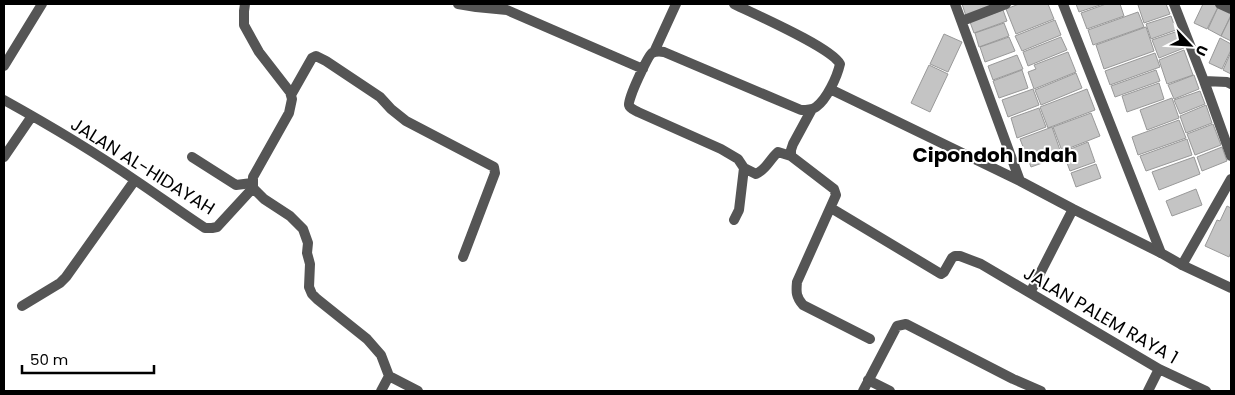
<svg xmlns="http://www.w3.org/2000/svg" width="1235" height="395" font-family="Poppins,sans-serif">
  <rect width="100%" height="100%" fill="#fff"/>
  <path fill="#c4c4c4" stroke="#999" d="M962,4H996L966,16Z
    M1019,4H1048L1054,19L1016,34L1006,9Z
    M1076,4H1103L1079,12Z
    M1106,4H1120L1124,16L1087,29L1081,13Z
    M1140,4H1166L1170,14L1144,23L1138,5Z
    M1203,4H1216L1219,5L1207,29L1194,23Z
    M1219,5L1231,11V15L1221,36L1208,29Z
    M1003,10L1007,21L974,33L970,22Z
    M1138,12L1144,27L1093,45L1088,30Z
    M1171,16L1176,30L1151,39L1146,24Z
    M1231,16V41L1221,36Z
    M1055,20L1061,35L1022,51L1015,36Z
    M1004,23L1009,36L979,47L975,33Z
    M1146,27L1154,51L1104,69L1096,45Z
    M1178,31L1184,48L1159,58L1152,40Z
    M944,34L962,42L948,72L930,64Z
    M1009,37L1015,51L985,62L980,47Z
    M1061,37L1067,50L1028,66L1023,52Z
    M1220,38L1231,44V50L1222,69L1209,63Z
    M1184,50L1193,75L1167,84L1159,60Z
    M1068,52L1076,72L1034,89L1028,72L1036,69L1034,65Z
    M1231,52V74L1223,70Z
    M1155,53L1160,67L1110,85L1105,71Z
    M1017,55L1023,69L993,80L988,66Z
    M929,65L948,74L930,112L911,103Z
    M1022,70L1028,88L999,98L993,81Z
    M1156,70L1160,81L1115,97L1111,86Z
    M1076,73L1082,88L1041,105L1035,90Z
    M1194,75L1199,89L1174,99L1168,85Z
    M1159,83L1164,99L1127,112L1122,96Z
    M1033,89L1039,105L1008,117L1002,100Z
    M1087,89L1095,110L1048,128L1040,107Z
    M1200,91L1205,104L1180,114L1174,100Z
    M1172,98L1179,118L1147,130L1140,110Z
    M1206,105L1212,123L1186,133L1180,116Z
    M1039,108L1046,127L1017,138L1011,118Z
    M1091,113L1100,136L1062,151L1053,127Z
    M1179,120L1186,138L1138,155L1132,137Z
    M1213,124L1221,145L1195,155L1187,134Z
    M1052,127L1062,156L1031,167L1020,139Z
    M1187,139L1192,155L1146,171L1140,156Z
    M1088,142L1095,162L1070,171L1063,152Z
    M1222,147L1227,161L1202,171L1197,157Z
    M1194,157L1200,174L1159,190L1152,172Z
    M1096,164L1101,178L1076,187L1071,173Z
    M1196,189L1202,205L1172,216L1166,201Z
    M1227,206L1231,208V252L1229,257L1205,246L1217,220L1220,221Z"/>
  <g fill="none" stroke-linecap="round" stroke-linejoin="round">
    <path stroke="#555" stroke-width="10" d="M192,157L236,185L252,183"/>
    <path stroke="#555" stroke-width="10" d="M245,4L244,11V25L259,52L290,92L292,99L289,113L253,177V188L264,199L290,216L303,229L308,243L307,253L310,264L309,287L312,294L317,299L367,339L381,355L389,376
      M458,4L476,7L507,10L643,69
      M734,4C754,14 831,47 840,64C837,77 827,99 816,107C812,110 806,110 801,110L664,52C659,51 656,51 652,53C648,56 627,100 629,105C630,109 635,110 638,112L721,149L738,159L744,168L739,210L734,220
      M955,4L1020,181
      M1174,4L1204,81L1231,156
      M1220,4L1231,9
      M962,21L1006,4
      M654,52L676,4
      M4,66L42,4
      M1204,81L1227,82L1231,84
      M830,89L1020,181L1073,209L1161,253
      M291,95L312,58L316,56L326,61L380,97L391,109L406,121L494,167L495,173L463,257
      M4,100C49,125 93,151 135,180C159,196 182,213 205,228H212L217,227L253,188
      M812,109L793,144L791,150V156L834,189L836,195L797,282C796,292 796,297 803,305L870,339
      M4,157L32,116
      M744,168L756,174C767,169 769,160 778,152L791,156
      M831,208L941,274L944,272L952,258L955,256H960L981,264L1159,369L1206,391
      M1182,265L1231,179
      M1030,293L1073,209
      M22,306L60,283L66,277L135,180
      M389,376L418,391
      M868,380L890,391
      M381,391L389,376
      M863,391L897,326L906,324L1013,379L1041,391
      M1148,391L1159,369"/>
    <path stroke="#555" stroke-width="10" d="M1063,4L1161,253L1182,265L1231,288"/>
  </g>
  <g text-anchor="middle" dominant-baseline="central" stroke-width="4" stroke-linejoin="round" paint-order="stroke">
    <g font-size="18" fill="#000" stroke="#fff">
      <text transform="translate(143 166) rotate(32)">JALAN AL-HIDAYAH</text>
      <text transform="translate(1101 315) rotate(30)">JALAN PALEM RAYA 1</text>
    </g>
    <g font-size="20" font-weight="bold" fill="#000" stroke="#fff">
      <text x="995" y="155">Cipondoh Indah</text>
    </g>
  </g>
  <rect width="1235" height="395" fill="none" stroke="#000000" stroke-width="10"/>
  <g transform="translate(1190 45) rotate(115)" stroke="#ffffff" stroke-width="4" paint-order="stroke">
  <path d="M0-4L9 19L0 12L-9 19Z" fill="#000000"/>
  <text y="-8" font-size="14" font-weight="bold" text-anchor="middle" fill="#000000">U</text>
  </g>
  <path d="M22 365v8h132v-8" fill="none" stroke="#000000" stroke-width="2.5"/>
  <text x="30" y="365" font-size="15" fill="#000000" stroke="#ffffff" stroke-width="4" paint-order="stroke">50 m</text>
</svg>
